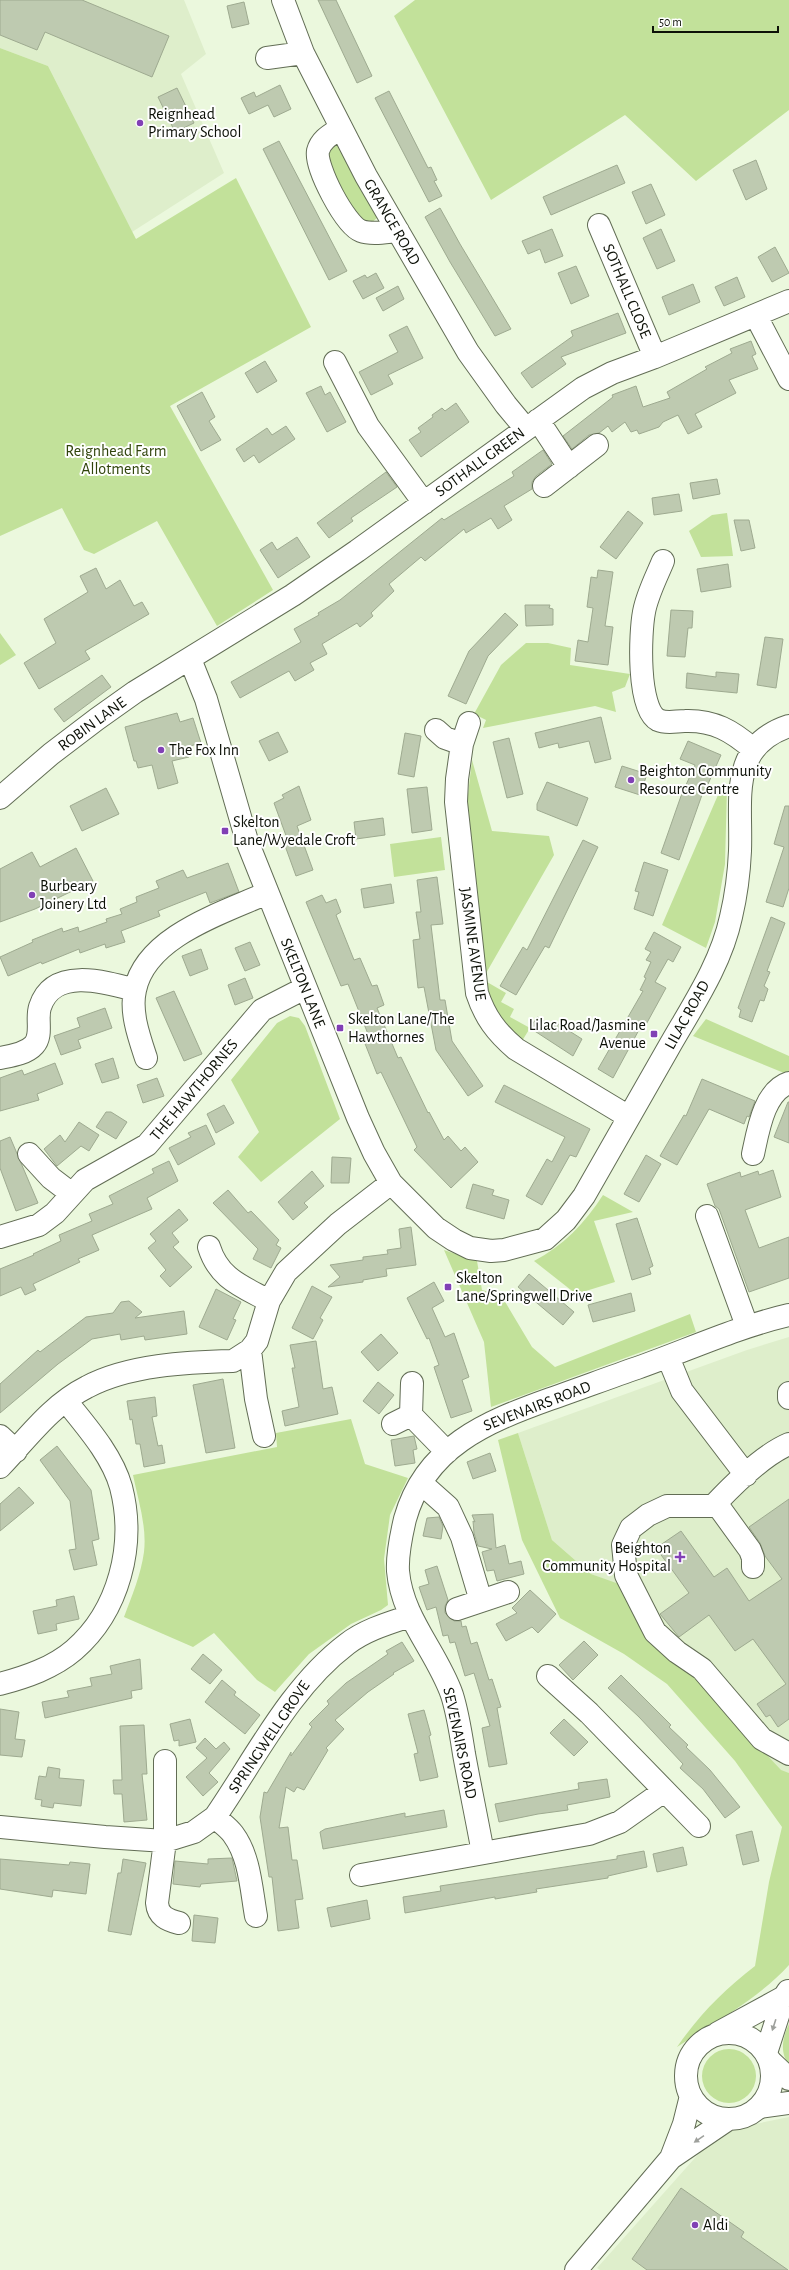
<svg xmlns="http://www.w3.org/2000/svg" width="789" height="2270" font-family="'Alegreya Sans',sans-serif">
  <rect width="100%" height="100%" fill="#ebf8dd"/>
  <path fill="#deeecb" d="M0,0H184L206,54L181,74L224,173L132,232L48,66L0,48Z
    M789,1337V1773L781,1771L698,1681L648,1639L619,1585L591,1574L552,1540L518,1433L747,1350Z
    M789,2117V2270H600L597,2268L702,2150L736,2128Z"/>
  <path fill="#c2e19a" d="M415,0H789V110L696,181L625,115L491,200L394,16Z
    M0,48L48,66L136,239L236,178L311,327L170,406L273,590L217,626L157,521L94,554L84,550L62,508L0,536Z
    M337,144L341,147L374,207L377,218L370,224L356,218L326,161L331,145Z
    M727,513L733,556L701,557L689,531L712,515Z
    M0,633L16,655L0,665Z
    M526,643H548L571,648L570,665L630,674L625,687L612,692L616,712L595,706L483,728L486,720L474,714L501,665Z
    M472,760L492,831L549,836L554,855L485,975L467,803Z
    M727,787L725,864L715,922L706,948L662,925L721,788Z
    M441,837L445,870L394,877L390,844Z
    M487,982L506,993L501,1002L514,1009L510,1017L530,1028L522,1041C504,1026 489,1006 487,982Z
    M290,1016L299,1018L305,1026L340,1119L261,1182L238,1157L259,1132L231,1080L277,1023Z
    M706,1019L789,1056V1075L693,1036Z
    M603,1195L633,1212L594,1221L615,1282L576,1294L534,1261C563,1246 585,1223 603,1195Z
    M444,1250L477,1261L482,1290L501,1295L532,1347L555,1367L690,1314L696,1332L491,1407L484,1342Z
    M351,1419L365,1464L408,1478L390,1515L384,1559L388,1605L381,1610L351,1624L309,1654L275,1692L257,1680L214,1633L193,1647L124,1617C132,1596 141,1574 144,1552C147,1526 138,1500 133,1475L277,1447L276,1433Z
    M518,1433L552,1540L591,1574L619,1584L648,1639L698,1681L781,1770L789,1773V1965C758,1999 715,2022 677,2047C700,2014 723,1991 755,1966L769,1882L782,1827L735,1761L667,1684L624,1654L560,1618L522,1540L498,1440Z
    M789,2024V2064C779,2053 783,2036 789,2024Z
    M702 2076a27 27 0 1 1 54 0a27 27 0 1 1-54 0Z"/>
  <path fill="#becab0" stroke="#9eaa90" d="M0,0H82L169,36L152,77L45,32L37,50L0,35Z
    M318,0H336L372,76L357,83Z
    M244,2L249,24L232,28L227,6Z
    M280,85L291,109L274,117L268,105L249,114L241,98L254,92L256,97Z
    M177,88L194,123L175,132L158,97Z
    M389,91L428,168L431,167L437,180L434,181L442,196L429,202L375,98Z
    M279,141L347,271L329,280L263,149Z
    M756,160L767,189L746,200L733,170Z
    M617,165L625,183L551,215L543,197Z
    M651,184L665,215L646,224L632,192Z
    M440,208L460,244L511,329L495,336L450,262L425,217Z
    M552,229L563,256L545,263L540,249L528,254L522,241Z
    M661,229L675,261L657,269L643,238Z
    M775,247L789,273L772,282L758,257Z
    M576,266L589,296L571,304L558,273Z
    M376,273L384,288L363,299L353,281L365,275L367,278Z
    M737,277L745,297L724,306L715,287Z
    M693,284L700,302L669,315L662,297Z
    M398,286L404,299L383,311L376,298Z
    M618,313L626,333L561,357L566,364L532,388L521,373L573,336L571,331Z
    M407,326L423,358L388,375L393,384L371,395L359,372L398,352L389,335Z
    M751,341L756,354L752,356L758,369L729,380L736,393L695,414L702,427L688,434L678,415L663,422L659,427L639,434L637,430L631,432L625,422L612,432L608,426L599,433L589,435L572,449L563,436L613,397L612,395L636,386L643,407L670,398L667,392L707,369L705,367L732,353L730,349Z
    M265,361L277,381L257,393L245,373Z
    M321,386L325,395L330,392L346,422L327,432L306,393Z
    M202,392L215,417L209,421L221,440L201,451L177,406Z
    M456,403L469,422L421,457L409,440L421,432L418,428L433,417L432,415L442,408L445,411Z
    M286,426L295,439L259,463L254,455L244,462L236,449L267,428L272,435Z
    M543,450L552,464L536,476L532,482V489L504,506L512,520L498,529L491,518L466,533L464,529L425,561L421,557L389,584L394,591L371,613L373,616L360,627L357,623L322,644L327,654L310,663L314,670L295,681L289,671L240,698L231,682L301,642L294,629L319,615L318,613L340,600L442,518L444,520L514,476L512,472Z
    M386,472L397,487L351,518L353,521L329,538L317,523Z
    M717,479L720,494L693,499L690,483Z
    M679,494L682,511L654,515L652,498Z
    M628,511L643,523L616,559L600,547Z
    M734,520H749L755,548L741,551Z
    M297,537L310,557L278,578L260,550L272,542L277,550Z
    M728,564L731,587L701,592L697,569Z
    M96,568L106,589L120,580L134,606L142,602L149,614L85,651L90,659L39,689L24,663L56,643L44,619L88,592L80,576Z
    M598,570L613,572L605,626L613,627L608,665L575,661L578,640L588,642L593,608L587,607L591,577L597,578Z
    M525,605H550L549,608L553,609V625L526,626Z
    M671,610L693,611L692,628H688L685,657L667,656Z
    M505,613L518,625L488,656L466,704L448,696L469,651Z
    M765,637L783,639L776,688L757,685Z
    M716,672L739,674L737,693L686,688L687,673L716,677Z
    M102,675L111,687L64,722L54,709Z
    M177,713L180,722L193,718L201,743L190,746L192,754L189,757L172,761L178,783L158,789L152,765L138,768L136,761H134L125,727Z
    M601,717L611,759L595,763L589,741L559,748L558,743L539,748L535,733Z
    M278,732L288,752L269,761L259,741Z
    M405,733L421,736L414,777L398,774Z
    M509,738L523,794L507,798L493,742Z
    M688,741L721,755L704,793L703,792L679,860L661,853L681,796L695,765L680,759Z
    M622,766L647,774L640,795L615,787Z
    M547,782L588,798L577,826L537,810V804Z
    M299,786L311,820L297,826L313,870L296,876L284,843L288,841L274,803L284,798L282,795Z
    M427,787L432,830L412,833L407,789Z
    M106,788L119,814L82,831L70,806Z
    M785,806H789V888L783,907L766,902L784,847L774,844Z
    M383,818L385,835L356,839L354,822Z
    M583,840L598,847L549,948L545,946L516,995L500,986L523,947L527,950Z
    M76,848L93,881L35,909L0,922V869L32,852L40,867Z
    M644,862L668,870L653,916L634,909L639,892L635,891Z
    M228,863L239,892L210,903L206,892L158,911L160,916L121,931L125,942L106,948L105,944L80,953L79,949L42,964L41,962L8,976L0,957L33,942L32,940L62,928L63,932L78,927L79,932L107,922L106,919L122,914L120,909L137,902L136,897L159,888L156,881L183,870L187,878Z
    M437,877L443,924L431,925L440,1000H445L452,1041L483,1086L468,1096L436,1050L424,987L418,988L413,940L420,939L416,912H421L417,880Z
    M391,884L394,903L364,908L361,889Z
    M322,895L326,903L336,899L341,912L336,915L354,960L360,958L372,986L377,985L384,1005L377,1008L398,1058L401,1057L428,1113L429,1112L444,1140L448,1136L461,1151L465,1147L478,1162L451,1188L414,1150L417,1147L381,1072L377,1074L362,1036L368,1034L348,984L341,986L306,902Z
    M771,917L785,923L767,971L770,972L764,986L768,989L764,1001L760,1000L752,1022L739,1017L741,1010L738,1008Z
    M654,932L681,947L673,962L668,959L655,982L666,988L643,1030L640,1028L613,1078L598,1069L643,991L640,990L646,978L644,977L651,962L646,960L651,952L645,949Z
    M250,942L260,965L245,971L235,948Z
    M201,949L208,969L190,976L182,956Z
    M245,978L253,998L235,1005L228,985Z
    M174,991L202,1054L184,1061L156,998Z
    M105,1008L112,1028L78,1040L81,1048L61,1055L54,1036L80,1027L77,1018Z
    M537,1017L553,1026L555,1022L582,1039L573,1056L530,1028Z
    M113,1058L119,1078L102,1083L95,1064Z
    M55,1063L63,1084L37,1094L39,1100L0,1111V1078L22,1070L24,1075Z
    M157,1078L164,1096L143,1103L137,1085Z
    M702,1079L755,1101L749,1117L747,1116L744,1124L709,1109L677,1165L660,1156L684,1115L686,1116Z
    M504,1085L590,1129L576,1157L570,1155L542,1205L526,1196L547,1159L552,1162L565,1137L495,1102Z
    M788,1102H789V1143L774,1137Z
    M224,1105L234,1123L216,1133L207,1114Z
    M106,1112H111L127,1122L116,1139L96,1127Z
    M79,1122L99,1135L89,1151L81,1146L57,1166L44,1149L60,1135L65,1142Z
    M206,1125L215,1144L178,1165L169,1148L191,1137L188,1133Z
    M10,1137L38,1203L16,1211L0,1168V1141Z
    M646,1155L661,1164L639,1202L624,1194Z
    M332,1157L351,1158L349,1183H331Z
    M169,1161L178,1181L147,1198L152,1209L92,1235L99,1250L78,1259L80,1262L33,1284L36,1290L25,1295L21,1287L0,1296V1269L34,1255L33,1254L61,1241L59,1235L92,1221L89,1214L113,1204L109,1196L154,1173L152,1169Z
    M773,1170L781,1197L745,1210L759,1248L789,1237V1278L749,1292L719,1209L715,1206L707,1184L740,1172L741,1177L758,1171L759,1175Z
    M312,1171L324,1186L304,1203L308,1207L293,1220L278,1202Z
    M473,1184L494,1190L492,1195L509,1200L504,1219L466,1208Z
    M228,1190L248,1213L251,1211L279,1240L276,1245L281,1248L271,1268L253,1259L258,1249L213,1203Z
    M179,1209L188,1220L172,1233L179,1242L173,1247L192,1267L170,1287L160,1276L166,1270L148,1248L156,1241L150,1234Z
    M637,1218L653,1266L649,1268L651,1274L632,1280L616,1224Z
    M411,1227L416,1265L386,1269L387,1276L363,1280V1282L328,1287L340,1277L330,1265L363,1260V1257L388,1254L387,1250L401,1248L399,1229Z
    M529,1274L574,1312L563,1325L518,1287Z
    M434,1282L444,1301L432,1308L445,1337L454,1333L469,1377L462,1380L472,1411L451,1418L434,1367L439,1365L429,1338L427,1339L407,1298Z
    M312,1286L332,1297L320,1318L323,1320L313,1339L292,1328Z
    M216,1289L241,1302L233,1319L236,1320L227,1340L199,1327Z
    M631,1293L635,1311L593,1322L588,1305Z
    M129,1301L142,1312L135,1318L184,1311L187,1334L145,1340L144,1336L121,1340L120,1334L92,1339L58,1364L0,1413V1384L38,1350L40,1352L86,1317L113,1313L121,1302Z
    M381,1334L398,1353L378,1371L361,1352Z
    M316,1341L323,1389L332,1387L338,1414L285,1426L282,1411L299,1407L292,1368H295L290,1345Z
    M223,1379L235,1448L206,1453L193,1385Z
    M378,1382L394,1395L379,1414L363,1401Z
    M155,1397L157,1416L152,1417L158,1446L162,1445L165,1463L144,1467L140,1444H136L132,1419L130,1420L127,1401Z
    M414,1436L417,1449L413,1450L415,1463L395,1466L391,1440Z
    M57,1446L91,1490L99,1539L92,1541L97,1565L74,1570L69,1550L76,1549L70,1501L40,1460Z
    M490,1453L496,1471L473,1479L467,1462Z
    M19,1487L34,1503L0,1531V1504Z
    M789,1499V1719L778,1727L770,1715L766,1717L757,1704L786,1684L753,1639L735,1651L709,1615L679,1637L660,1614L689,1593L656,1548L681,1531L714,1577L727,1568L749,1601L782,1579L765,1556L760,1543L749,1527Z
    M493,1514L496,1548L505,1545L509,1564L521,1561L524,1574L497,1581L494,1570L487,1571L482,1552L492,1549L478,1546L474,1533L473,1521L475,1522L472,1515Z
    M439,1517L443,1526L441,1539L423,1536L427,1518Z
    M437,1566L448,1600L445,1606V1613L454,1621H461L462,1627L466,1626L471,1644L477,1642L489,1680L492,1679L501,1707L497,1708L507,1764L489,1767L482,1728L490,1726L474,1673L465,1676L455,1642L450,1643L448,1635L443,1636L436,1607L427,1610L419,1587L429,1584L425,1570Z
    M530,1590L556,1614L538,1633L532,1627L506,1641L496,1624L517,1613L512,1608Z
    M74,1596L79,1619L56,1624L57,1630L38,1634L33,1611L57,1606L56,1600Z
    M584,1641L598,1655L573,1680L559,1665Z
    M402,1642L414,1661L393,1673L394,1674L368,1692L335,1720L344,1729L326,1748L328,1750L304,1790L297,1787L294,1792L286,1787L279,1828L288,1827L292,1860H297L303,1899L295,1900L299,1928L278,1931L272,1877H269L260,1817L264,1792L267,1793L291,1752V1756L312,1727L309,1724L329,1704L327,1701L346,1683L388,1654L386,1651Z
    M203,1654L222,1670L210,1684L191,1669Z
    M140,1659L142,1689L131,1691L132,1698L45,1718L42,1702L69,1697L67,1691L92,1686L90,1678L112,1674L110,1666Z
    M621,1675L671,1725L669,1727L688,1745L686,1747L710,1770L740,1807L725,1818L703,1789L680,1768L683,1764L639,1717L608,1688Z
    M222,1680L236,1692L234,1695L260,1715L245,1734L205,1702Z
    M0,1709L19,1712L15,1739L25,1740L22,1757L0,1755Z
    M424,1710L431,1735L429,1736L438,1777L420,1781L414,1754L418,1753L408,1714Z
    M190,1719L196,1742L179,1746V1740L174,1741L170,1724Z
    M564,1719L588,1742L574,1756L550,1733Z
    M144,1725L147,1774H142L147,1820L124,1822L122,1794H114L113,1780H122L120,1726Z
    M205,1738L216,1749L224,1742L230,1749L209,1773L218,1782L203,1796L186,1777L207,1758L196,1748Z
    M48,1767L60,1769L59,1778L84,1780L81,1806L54,1803L53,1808L41,1806L42,1800L35,1799L39,1776L46,1777Z
    M607,1779L610,1797L567,1805L568,1810L538,1814L499,1822L495,1804L579,1789L578,1783Z
    M444,1810L447,1827L323,1849L320,1832L325,1829L405,1813V1817Z
    M752,1831L759,1861L743,1865L736,1835Z
    M683,1847L687,1865L657,1872L653,1854Z
    M644,1851L647,1867L608,1876V1878L536,1889L537,1892L495,1899V1897L405,1913L403,1897L441,1891L440,1886L617,1859V1856Z
    M232,1858L237,1881L201,1884L200,1887L173,1884L175,1861L208,1864V1859Z
    M0,1859L69,1865L70,1862L90,1864L86,1894L53,1890L52,1897L0,1889Z
    M123,1859L146,1863L131,1935L108,1931L118,1873H121Z
    M367,1900L370,1919L331,1927L327,1908Z
    M194,1915L218,1918L215,1943L192,1941Z
    M681,2188L744,2232L741,2237L788,2270H647L632,2259Z"/>
  <g fill="none" stroke-linecap="round" stroke-linejoin="round">
    <defs>
      <path id="minor" d="M283,0L303,53L366,176L468,352L506,405L526,429
        M267,58L303,53
        M341,128C332,134 321,139 318,151C315,167 345,225 361,231C372,235 386,232 398,231
        M599,225L655,357
        M756,316L789,379
        M335,362L368,426L424,503
        M538,420L569,467
        M544,486L597,445
        M663,561C656,578 647,595 644,612C640,633 637,709 658,720C667,724 676,721 685,721C714,720 732,731 753,749
        M190,659L206,699L247,841L358,1118L374,1153L391,1183L436,1228L454,1240L470,1248L491,1251L504,1250L545,1239L566,1220L584,1196C612,1146 641,1097 669,1047C693,1005 721,964 731,917C736,896 739,873 740,851C742,800 728,746 789,726
        M436,730L445,738L462,744L469,723
        M462,744L457,779L456,802L477,993C485,1017 496,1032 516,1049L629,1117
        M0,798L51,754L97,719L135,692L293,595L357,551L583,388L612,373L655,357L789,301
        M0,1058C10,1056 26,1054 34,1045C43,1035 36,1019 40,1007C53,966 106,982 135,990
        M146,1058C139,1037 130,1012 135,990C146,936 223,913 267,893
        M29,1154L51,1178L72,1194
        M753,1154C758,1131 764,1091 789,1083
        M707,1216L747,1326
        M0,1237L39,1225L55,1213L85,1180L147,1145L262,1010L305,988
        M209,1247C219,1279 242,1286 269,1301
        M250,1350L256,1399L264,1436
        M668,1357L682,1391L746,1475
        M412,1383L411,1415L447,1452
        M789,1393V1398
        M393,1424L411,1415
        M0,1436L16,1451
        M789,1444C765,1454 735,1483 716,1503L711,1506H667L648,1515L631,1528L623,1545L626,1575L655,1632L677,1652L702,1669L762,1739L789,1754
        M0,1467C27,1439 51,1405 87,1387C128,1365 187,1362 233,1361L250,1350L257,1341L269,1301L286,1272L338,1224L391,1183
        M421,1483L448,1507L462,1537L481,1601
        M716,1503L750,1550L753,1558V1567
        M457,1609L508,1592
        M548,1676L589,1713L699,1826
        M0,1684C26,1677 53,1668 74,1650C119,1611 136,1545 121,1487C112,1455 86,1426 66,1401
        M165,1761V1841L157,1903C158,1916 167,1920 179,1923
        M215,1817C220,1822 228,1827 233,1834C250,1857 251,1888 256,1916
        M0,1827L105,1837L165,1841L194,1832L215,1817C255,1759 290,1687 347,1644C365,1630 389,1623 410,1616
        M483,1853C477,1820 470,1787 464,1754C461,1735 458,1714 452,1695C437,1652 402,1618 398,1571C397,1554 401,1536 405,1519C425,1447 486,1422 550,1399C579,1389 608,1378 637,1368C688,1350 737,1327 789,1315
        M361,1875L589,1834L620,1822L664,1791
        M770,2061L789,2079
        M760,2107L789,2103"/>
      <path id="major" d="M686 2076a43 43 0 1 1 86 0a43 43 0 1 1-86 0Z
        M718,2033L784,1997
        M766,2053L784,1997L788,1991
        M671,2158L684,2124L691,2096
        M576,2270L671,2158L727,2120"/>
    </defs>
    <use href="#minor" stroke="#626d55" stroke-width="24"/>
    <use href="#major" stroke="#626d55" stroke-width="24"/>
    <use href="#minor" stroke="#fff" stroke-width="22"/>
    <use href="#major" stroke="#fff" stroke-width="22"/>
  </g>
  <defs><path id="oneway-solid" d="M-6-.8H1V-3.2L6.5 0L1 3.2V.8H-6Z"/></defs>
  <g fill="#9ea09c">
    <use href="#oneway-solid" transform="translate(774 2025) rotate(108)"/>
    <use href="#oneway-solid" transform="translate(699 2139) rotate(146)"/>
  </g>
  <g fill="#8140b5" stroke="#fff" stroke-width="1.5">
    <circle cx="140" cy="123" r="4"/>
    <circle cx="161" cy="750" r="4"/>
    <circle cx="631" cy="780" r="4"/>
    <rect x="221" y="827" width="8" height="8" rx="2"/>
    <circle cx="32" cy="895" r="4"/>
    <rect x="336" y="1024" width="8" height="8" rx="2"/>
    <rect x="650" y="1030" width="8" height="8" rx="2"/>
    <rect x="444" y="1283" width="8" height="8" rx="2"/>
    <path d="M678 1551h4v4h4v4h-4v4h-4v-4h-4v-4h4z"/>
    <circle cx="695" cy="2225" r="4"/>
  </g>
  <g text-anchor="middle" dominant-baseline="central" stroke-width="4" stroke-linejoin="round" paint-order="stroke">
    <g font-size="16" fill="#0d1108" stroke="#fff" text-anchor="start">
      <text x="148" y="114">Reignhead<tspan x="148" dy="18">Primary School</tspan></text>
      <text x="169" y="750">The Fox Inn</text>
      <text x="639" y="771">Beighton Community<tspan x="639" dy="18">Resource Centre</tspan></text>
      <text x="233" y="822">Skelton<tspan x="233" dy="18">Lane/Wyedale Croft</tspan></text>
      <text x="40" y="886">Burbeary<tspan x="40" dy="18">Joinery Ltd</tspan></text>
      <text x="348" y="1019">Skelton Lane/The<tspan x="348" dy="18">Hawthornes</tspan></text>
      <text x="646" y="1025" text-anchor="end">Lilac Road/Jasmine<tspan x="646" dy="18">Avenue</tspan></text>
      <text x="456" y="1278">Skelton<tspan x="456" dy="18">Lane/Springwell Drive</tspan></text>
      <text x="671" y="1548" text-anchor="end">Beighton<tspan x="671" dy="18">Community Hospital</tspan></text>
      <text x="703" y="2225">Aldi</text>
    </g>
    <g font-size="16" fill="#0d1108" stroke="#fff">
      <text transform="translate(392 222) rotate(60)">GRANGE ROAD</text>
      <text transform="translate(627 291) rotate(67)">SOTHALL CLOSE</text>
      <text transform="translate(480 462) rotate(-36)">SOTHALL GREEN</text>
      <text transform="translate(92 724) rotate(-36)">ROBIN LANE</text>
      <text transform="translate(473 944) rotate(82)">JASMINE AVENUE</text>
      <text transform="translate(303 983) rotate(68)">SKELTON LANE</text>
      <text transform="translate(687 1015) rotate(-61)">LILAC ROAD</text>
      <text transform="translate(194 1090) rotate(-50)">THE HAWTHORNES</text>
      <text transform="translate(537 1406) rotate(-21)">SEVENAIRS ROAD</text>
      <text transform="translate(269 1737) rotate(-56)">SPRINGWELL GROVE</text>
      <text transform="translate(460 1743) rotate(78)">SEVENAIRS ROAD</text>
    </g>
    <g font-size="16" fill="#30440b" stroke="#fff">
      <text x="116" y="451">Reignhead Farm<tspan x="116" dy="18">Allotments</tspan></text>
    </g>
  </g>
  <path d="M653 26v6h125v-6" fill="none" stroke="#0d1108" stroke-width="2"/>
  <text x="659" y="26" font-size="12" fill="#0d1108" stroke="#ffffff" stroke-width="3" paint-order="stroke">50 m</text>
</svg>
